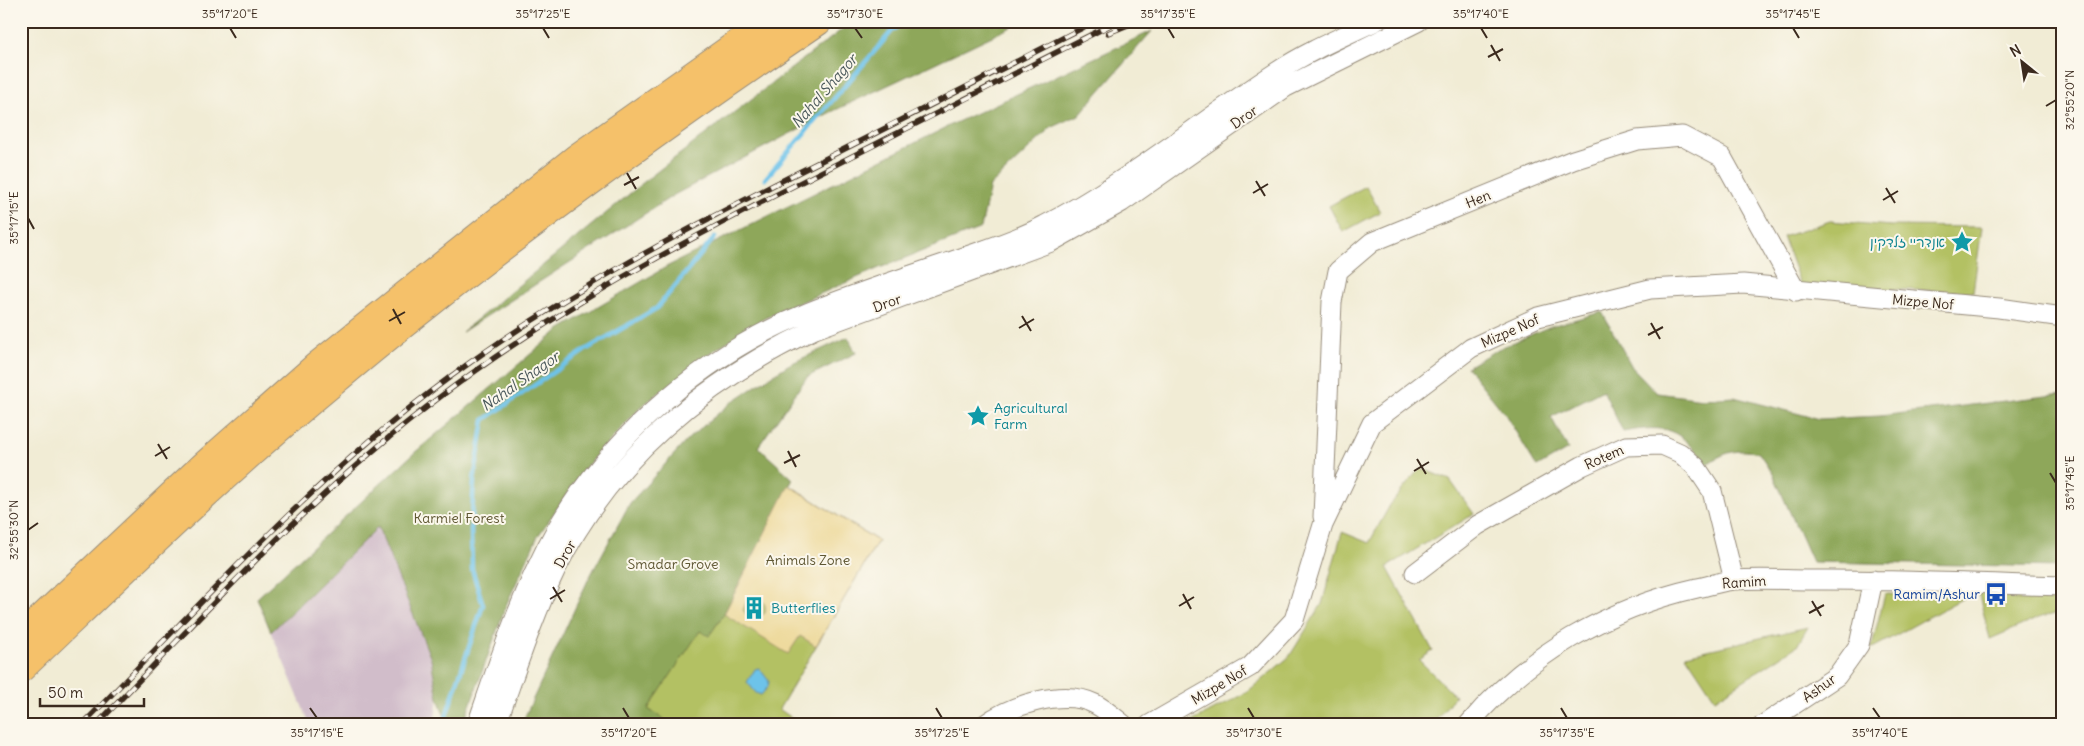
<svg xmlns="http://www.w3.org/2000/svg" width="2084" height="746" font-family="Delius,'Playpen Sans Hebrew',sans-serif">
  <rect width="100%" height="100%" fill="#fbf7ec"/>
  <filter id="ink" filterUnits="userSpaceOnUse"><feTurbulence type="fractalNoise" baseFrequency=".02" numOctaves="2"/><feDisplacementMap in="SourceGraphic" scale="10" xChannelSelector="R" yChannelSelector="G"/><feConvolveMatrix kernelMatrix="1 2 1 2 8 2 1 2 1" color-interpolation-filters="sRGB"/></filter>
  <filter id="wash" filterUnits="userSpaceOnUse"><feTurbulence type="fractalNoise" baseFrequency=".0096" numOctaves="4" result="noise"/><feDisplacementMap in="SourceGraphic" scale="20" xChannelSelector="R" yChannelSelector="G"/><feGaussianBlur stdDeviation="1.12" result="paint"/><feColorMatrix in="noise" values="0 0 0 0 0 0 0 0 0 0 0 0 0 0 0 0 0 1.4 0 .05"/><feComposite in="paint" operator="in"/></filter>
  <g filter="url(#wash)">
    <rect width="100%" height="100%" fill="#f1ecd5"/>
    <path fill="#d1bdca" d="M378,527L431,659L438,698L434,725H310L271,632Z"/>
    <path fill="#b3c164" stroke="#777641" d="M1366,186L1380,212L1343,232L1329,206Z
      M1830,221L1891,226L1982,227L1973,292L1801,286L1783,237Z
      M1420,468L1450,480L1474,514L1387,567L1433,651L1419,660L1455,696L1432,725H1186L1247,692L1289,657L1322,604L1342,532L1369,543L1390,505Z
      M789,485L878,541L779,709L802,725H673L648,709L700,630Z
      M1978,591L2063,594V612L2041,617L1990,639Z
      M1885,594L1965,597L1871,649Z
      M1808,627L1797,646L1715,699L1686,655Z"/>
    <path fill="#8ea75a" stroke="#64683c" d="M853,21H1024L827,114L674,195L462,332L650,177Z
      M1152,31L1079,115L1051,128L990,186L981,228L877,269L765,318L716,349L642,406L587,466L538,536L507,603L463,725H448L438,698L431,659L378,527L271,632L257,598L413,454L559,330L666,267L953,124Z
      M1602,312L1632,367L1657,393L1703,399L1734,397L1819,419L1880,416L2063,394V567L1812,562L1773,474L1759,453C1738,448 1725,452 1707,464C1678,428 1668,424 1623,432L1603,390L1551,417L1568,449L1537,467L1505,414L1467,367L1498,349L1551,326Z
      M848,337L856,353L807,377L758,447L793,479L724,614L709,636L700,631L648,709L673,725H521L588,580L630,503L689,438L733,401L788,365Z"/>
    <path fill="#eeda9e" stroke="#94825e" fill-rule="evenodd" d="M789,485L878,541L816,646L800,636L788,654L724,614ZM754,597C763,598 767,605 765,613L756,619L749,618L743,610L747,600Z"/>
    <path fill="#6dc3ea" stroke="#547684" d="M759,668L769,681L768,687L761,695L756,693L747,682L755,669Z"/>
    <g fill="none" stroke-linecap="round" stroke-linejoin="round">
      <path stroke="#6dc3ea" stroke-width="4.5" d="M765,179L892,31L905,21
        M443,725L483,605L472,569L471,531L474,480L484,420L587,349L657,308L715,237"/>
    </g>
  </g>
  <g filter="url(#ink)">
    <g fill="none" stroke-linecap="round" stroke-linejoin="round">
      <defs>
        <path id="minor" d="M1323,517L1332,302L1338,271L1372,242L1573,160L1637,140L1682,136L1722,157L1796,291
          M1415,573L1478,525L1582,466L1626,446L1662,445L1680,453L1696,467L1712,491L1734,580
          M477,725C496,670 514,615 539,563C590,453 697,356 809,312C861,291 915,274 967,256C993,247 1021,238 1045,225C1127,183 1198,123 1275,73C1306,52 1342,37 1376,21
          M496,725C515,673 532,619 556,569C610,459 706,380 815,329L1051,242L1122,202L1286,87L1419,21
          M984,725C1011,705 1063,688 1095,704C1105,709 1115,718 1124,725
          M1149,725L1250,667L1294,620L1323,525L1372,423L1471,348L1538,317L1650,289L1743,284L1999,308L2063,317
          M1468,725C1527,655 1608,608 1697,588C1709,586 1722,581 1734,580C1759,578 1785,580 1810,580C1894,579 1978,584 2063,586
          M1763,725L1837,676L1859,645L1873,580"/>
        <path id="highway" d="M21,638L195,474L316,367L577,158L770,21
          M21,668C123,571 224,472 333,382C487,252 651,134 818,21"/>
      </defs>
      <use href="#minor" stroke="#968b7a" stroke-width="21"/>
      <use href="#highway" stroke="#968b7a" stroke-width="30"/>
      <use href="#minor" stroke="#fff" stroke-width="19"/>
      <use href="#highway" stroke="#f5c16b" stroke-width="28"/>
      <defs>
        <path id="rail" d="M1108,33L1138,21
          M82,725C200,605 314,477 450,377C565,292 690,227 817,163C910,115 1003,68 1096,21
          M96,725C204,614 309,497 432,403C553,310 686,240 821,172C920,122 1019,72 1118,21"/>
      </defs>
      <use href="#rail" stroke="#3b2a1e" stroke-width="5.5"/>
      <use href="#rail" stroke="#fbf7ec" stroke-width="4" stroke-dasharray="11" stroke-linecap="butt"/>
    </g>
  </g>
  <path fill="none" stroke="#3b2a1e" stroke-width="2" d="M230,28L236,38M543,28L549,38M855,28L862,38M1168,28L1174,38M1481,28L1487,38M1793,28L1799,38M1491,45L1500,61M1488,57L1503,49M2046,106L2056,100M627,173L636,189M1256,181L1265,196M624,185L639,177M1886,188L1895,203M1253,193L1268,184M1883,200L1898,191M28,218L34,229M393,309L401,324M1022,316L1031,331M389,321L405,312M1651,323L1660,339M1019,328L1034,319M1648,335L1663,327M158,444L167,459M788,451L796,467M155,456L170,447M1417,459L1426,474M784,463L800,455M1414,471L1429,462M2050,473L2056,483M28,530L38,523M553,587L562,602M1183,594L1191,609M550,599L565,590M1812,601L1821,616M1179,606L1194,597M1809,613L1824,605M310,708L317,718M623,708L629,718M936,708L942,718M1248,708L1254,718M1561,708L1567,718M1873,708L1880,718"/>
  <defs>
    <symbol id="sight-bare" viewBox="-9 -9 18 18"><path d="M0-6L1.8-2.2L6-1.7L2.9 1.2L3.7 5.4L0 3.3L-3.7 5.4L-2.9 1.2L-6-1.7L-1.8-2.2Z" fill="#0f9aa8" stroke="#fbf7ec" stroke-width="2.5" paint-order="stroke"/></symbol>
    <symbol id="bus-bare" viewBox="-9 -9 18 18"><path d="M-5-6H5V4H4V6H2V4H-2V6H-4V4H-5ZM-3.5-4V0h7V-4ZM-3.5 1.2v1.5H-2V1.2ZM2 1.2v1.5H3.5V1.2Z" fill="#1a4fb4" stroke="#fbf7ec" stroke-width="2.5" paint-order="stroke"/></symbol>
    <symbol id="building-bare" viewBox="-9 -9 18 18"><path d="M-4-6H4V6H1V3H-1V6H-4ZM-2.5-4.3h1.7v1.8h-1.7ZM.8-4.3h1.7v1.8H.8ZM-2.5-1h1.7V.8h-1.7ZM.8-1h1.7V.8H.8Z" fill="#0f9aa8" stroke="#fbf7ec" stroke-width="2.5" paint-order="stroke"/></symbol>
  </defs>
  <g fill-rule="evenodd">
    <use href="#sight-bare" x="1946" y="226" width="32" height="32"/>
    <use href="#sight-bare" x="962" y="400" width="32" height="32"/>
    <use href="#bus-bare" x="1980" y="578" width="32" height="32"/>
    <use href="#building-bare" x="738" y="592" width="32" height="32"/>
  </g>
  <g text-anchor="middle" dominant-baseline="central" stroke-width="4" stroke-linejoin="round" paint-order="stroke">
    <g font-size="14" fill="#3b2a1e" stroke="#fbf7ec">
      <text transform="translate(1244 117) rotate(-35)">Dror</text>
      <text transform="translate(1478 199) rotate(-22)">Hen</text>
      <text transform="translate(1923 302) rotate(5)">Mizpe Nof</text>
      <text transform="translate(887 303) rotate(-20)">Dror</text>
      <text transform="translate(1510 331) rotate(-24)">Mizpe Nof</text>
      <text transform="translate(1604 457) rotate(-24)">Rotem</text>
      <text transform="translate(565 554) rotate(-61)">Dror</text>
      <text transform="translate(1744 582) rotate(-4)">Ramim</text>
      <text transform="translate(1219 685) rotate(-31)">Mizpe Nof</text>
      <text transform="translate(1819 688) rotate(-36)">Ashur</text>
    </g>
    <g font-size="14" fill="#0d838f" stroke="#fbf7ec" text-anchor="start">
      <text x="1945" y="242" text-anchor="end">אנדריי זלדקין</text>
      <text x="994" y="408">Agricultural<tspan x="994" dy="16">Farm</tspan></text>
      <text x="771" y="608">Butterflies</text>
    </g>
    <g font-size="14" fill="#5f5733" stroke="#fbf7ec">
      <text x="459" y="518">Karmiel Forest</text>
      <text x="808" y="560">Animals Zone</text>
      <text x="673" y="564">Smadar Grove</text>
    </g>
    <g font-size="14" fill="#164399" stroke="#fbf7ec" text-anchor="end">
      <text x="1980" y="594">Ramim/Ashur</text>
    </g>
    <g font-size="15" font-style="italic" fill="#4a585b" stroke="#fbf7ec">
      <text transform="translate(824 91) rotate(-49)">Nahal Shagor</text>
      <text transform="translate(520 381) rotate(-35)">Nahal Shagor</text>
    </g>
  </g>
  <rect width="2084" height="746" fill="none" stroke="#fbf7ec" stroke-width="55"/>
  <g transform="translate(2022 62) rotate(330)" stroke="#fbf7ec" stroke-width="4" paint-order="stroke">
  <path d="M0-4L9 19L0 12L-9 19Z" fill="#3b2a1e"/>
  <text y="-8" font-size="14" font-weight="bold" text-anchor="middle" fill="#3b2a1e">N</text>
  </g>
  <path d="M40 698v8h104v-8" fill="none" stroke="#3b2a1e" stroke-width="2.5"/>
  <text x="48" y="698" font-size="15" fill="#3b2a1e" stroke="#fbf7ec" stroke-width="4" paint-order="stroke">50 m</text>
  <rect x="28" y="28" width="2028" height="690" fill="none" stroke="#3b2a1e" stroke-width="2"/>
  <g font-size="12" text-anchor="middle" fill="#3b2a1e">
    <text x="230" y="18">35°17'20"E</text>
    <text x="543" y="18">35°17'25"E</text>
    <text x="855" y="18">35°17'30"E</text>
    <text x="1168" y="18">35°17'35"E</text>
    <text x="1481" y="18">35°17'40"E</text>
    <text x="1793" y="18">35°17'45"E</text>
    <text transform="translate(2070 100) rotate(-90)" y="4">32°55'20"N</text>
    <text transform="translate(14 218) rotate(-90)" y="4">35°17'15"E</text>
    <text transform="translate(2070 483) rotate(-90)" y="4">35°17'45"E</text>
    <text transform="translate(14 530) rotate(-90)" y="4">32°55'30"N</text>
    <text x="317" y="737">35°17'15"E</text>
    <text x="629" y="737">35°17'20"E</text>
    <text x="942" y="737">35°17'25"E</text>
    <text x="1254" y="737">35°17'30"E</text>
    <text x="1567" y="737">35°17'35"E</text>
    <text x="1880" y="737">35°17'40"E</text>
  </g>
</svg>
